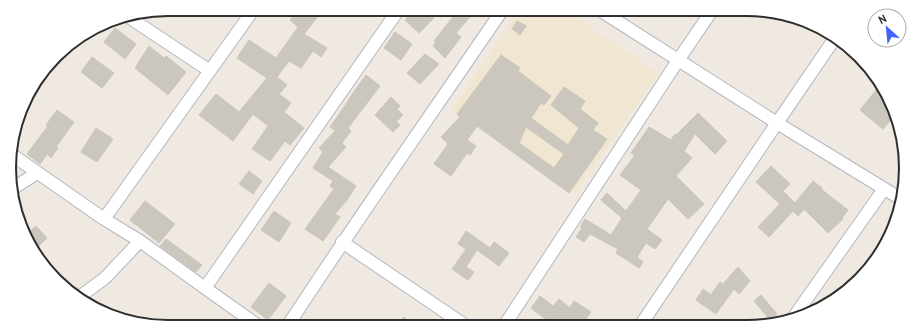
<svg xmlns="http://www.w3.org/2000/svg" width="915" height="336" font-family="'PT Sans',sans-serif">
  <rect width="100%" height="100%" fill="#efe9e1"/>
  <path fill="#f0e6d1" d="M521,9H564L659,73L575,194L451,110Z"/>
  <path fill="#cbc7bf" stroke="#cbc5ba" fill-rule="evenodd" d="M299,9H324L304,34L327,48L321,57L313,51L301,68L289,61L277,77L287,85L279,94L291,103L284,112L304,128L290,145L285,141L270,161L252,149L268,126L253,114L233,141L199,115L216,94L239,112L267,78L237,58L249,40L276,58L298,27L290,20Z
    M416,9H424L434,18L419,33L405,20Z
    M459,9H477L456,33L461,37L445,58L433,46L436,42L434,41Z
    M517,21L526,26L520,35L512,29Z
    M115,28L136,44L125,59L104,42Z
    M395,32L412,44L401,60L384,48Z
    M149,46L164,58L166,56L186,72L168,95L135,68Z
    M425,54L439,64L420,84L407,73Z
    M501,55L520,68L518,71L551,96L544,105L541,103L531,118L568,145L579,128L551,105L564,87L585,101L580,109L598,123L593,130L607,139L569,193L477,126L467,140L476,146L470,155L467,153L451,176L434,164L448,144L441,137L460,117L457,114ZM526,127L564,154L554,168L519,143Z
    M92,57L114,73L102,88L81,72Z
    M366,75L380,86L348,128L351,131L342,143L346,147L328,167L356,186L347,200L335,214L340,217L323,241L305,229L334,189L330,186L333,181L313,168L323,152L319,148L335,131L330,127L349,100H348Z
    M881,84L885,89L889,100L885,105L892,111L894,116L883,129L860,110Z
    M391,97L400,106L397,109L403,115L396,122L400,125L393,132L375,115Z
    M57,110L74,122L56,147L58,148L51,158L47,154L40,164L27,154L48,126L46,125Z
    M698,113L727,141L715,154L695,134L684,151L692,158L676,176L704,204L688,219L668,199L647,229L662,240L655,249L646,243L637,257L643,262L639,268L616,253L618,249L590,234L584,242L576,237L582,228L580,227L585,219L611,235L622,218L601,200L607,193L626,211L641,190L620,175L635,155L631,153L649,127L671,140L675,134L676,135Z
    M96,128L113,139L97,162L81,152Z
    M771,166L790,184L783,191L795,203L813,181L822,188L821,189L848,210L842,218L843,219L828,233L804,209L798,216L793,211L769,237L758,227L780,204L756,182Z
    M249,171L262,181L253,194L239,184Z
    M145,201L175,224L159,243L130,220Z
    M274,211L291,223L279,242L261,230Z
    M36,226L47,238L34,251L27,234Z
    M466,231L490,248L494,242L509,253L499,266L477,250L466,267L474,272L468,280L452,269L466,249L458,244Z
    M166,239L202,265L196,272L160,246Z
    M738,267L750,281L739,294L734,289L716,314L696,300L703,289L711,295L720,282L723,284Z
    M269,283L286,296L268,320L251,307Z
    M761,295L777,314L770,320L754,301Z
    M540,296L553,306L559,299L570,308L574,301L591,312L581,326H554L531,308Z
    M404,317L415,326H395Z"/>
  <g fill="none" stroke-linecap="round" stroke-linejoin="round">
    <defs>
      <path id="minor" d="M598,9L777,123L901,199
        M127,16L210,71
        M11,154L104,219L140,241L205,288L260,327
        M12,189L37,173
        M104,219L254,9
        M342,242L466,326
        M205,288L399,9
        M78,298L105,278L140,241
        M793,318L884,189
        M504,326L679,59L713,9
        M640,326L777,123L835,38
        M287,327C357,219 431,115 503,9"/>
    </defs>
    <use href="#minor" stroke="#b4b7c1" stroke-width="14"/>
    <use href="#minor" stroke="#fff" stroke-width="12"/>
  </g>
  <path d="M0 0H915V336H0ZM168 16H747A152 152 0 0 1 899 168V168A152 152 0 0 1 747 320H168A152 152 0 0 1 16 168V168A152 152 0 0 1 168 16Z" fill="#fff" fill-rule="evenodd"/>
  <path fill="none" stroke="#2e2e2e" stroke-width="2" d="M168 16H747A152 152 0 0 1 899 168V168A152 152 0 0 1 747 320H168A152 152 0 0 1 16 168V168A152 152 0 0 1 168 16Z"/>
  <g transform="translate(887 28) rotate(333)"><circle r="19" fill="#ffffff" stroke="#ababab"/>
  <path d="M0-3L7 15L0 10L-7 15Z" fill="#4264fb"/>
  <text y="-6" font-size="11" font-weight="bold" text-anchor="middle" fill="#2e2e2e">N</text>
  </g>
</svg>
